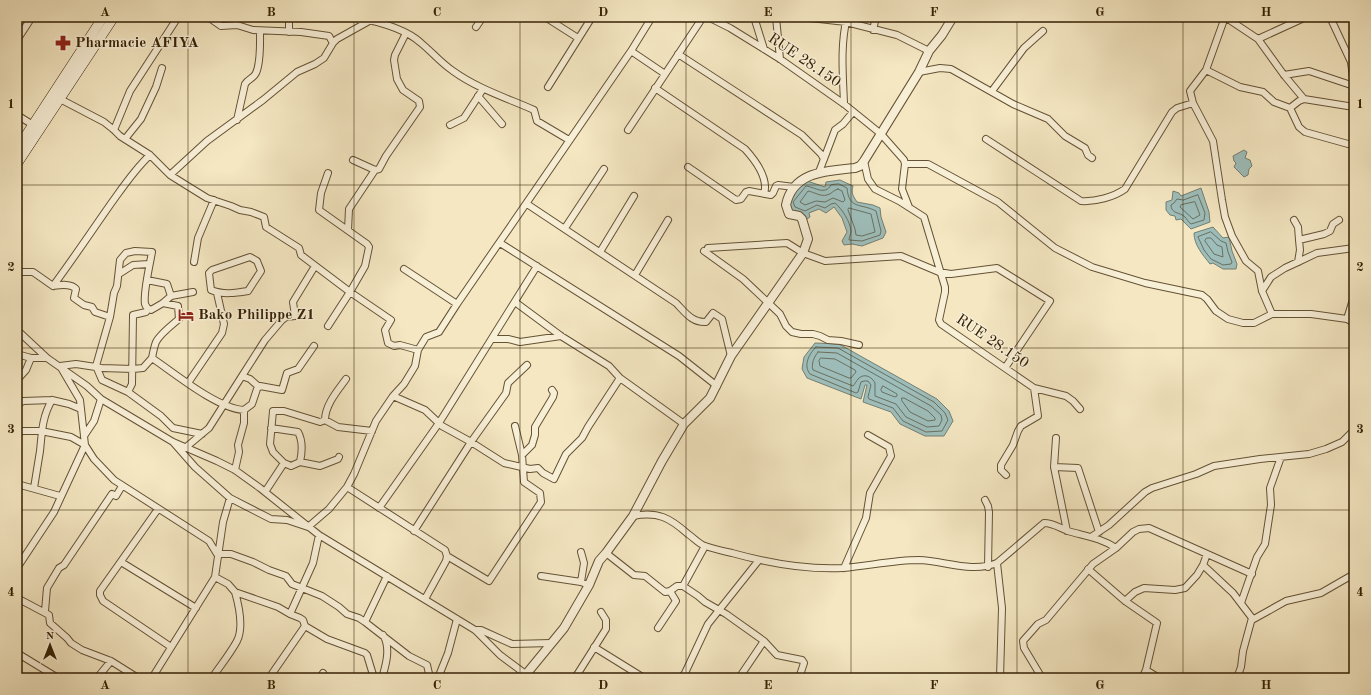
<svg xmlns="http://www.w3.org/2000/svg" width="1371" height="695" font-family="'Old Standard TT',serif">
  <rect width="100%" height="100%" fill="#f4e7c2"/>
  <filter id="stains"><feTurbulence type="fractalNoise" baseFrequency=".005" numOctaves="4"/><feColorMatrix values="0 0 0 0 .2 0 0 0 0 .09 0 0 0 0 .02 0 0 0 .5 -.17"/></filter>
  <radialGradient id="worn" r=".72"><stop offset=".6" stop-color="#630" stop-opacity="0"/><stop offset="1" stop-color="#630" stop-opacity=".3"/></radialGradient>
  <path fill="#9ebebb" stroke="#747f72" d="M1244,150L1247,152L1245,158L1250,160L1252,166L1249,169L1248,175L1244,177L1234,167L1236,163L1234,161L1233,156Z
    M804,180L825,187L826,182L840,180L853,186C851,193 853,196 857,202L873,205L880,208L881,217L886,232L883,238L862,246L852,244L844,245L842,241L847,232L842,218L834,207L826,213L819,209L809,213L810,217L807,219L799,212H793L788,202Z
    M1201,188L1209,212L1210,222L1191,229L1181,219L1176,220L1175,216L1170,215L1166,210V202L1172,200L1173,191L1179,193L1181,196Z
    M1213,227L1223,238L1229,237L1232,251L1237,264L1236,269H1223L1213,263L1210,264C1203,255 1194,245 1194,233Z
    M815,343L839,344L937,399L949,411L953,421L944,436H925L900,424L891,412L863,402L867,385H865L861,399L807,378L802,369L804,357Z"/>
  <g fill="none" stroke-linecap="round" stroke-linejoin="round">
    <path stroke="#697060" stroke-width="1" d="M839,184L847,188C849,210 861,203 876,211L881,231L880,235L862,241L849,240C849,237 851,234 851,231C850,221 842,209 835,203L831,204L825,208L817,205L805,211L795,207L793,202L806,186C815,187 825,196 831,185Z
      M838,189L842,191L845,200L843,202L833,198L825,202L816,201L805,205L800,202L808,191C814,192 821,197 827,195C832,194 833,190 838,189Z
      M1198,195L1205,213L1204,220L1191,224C1188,222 1187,219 1185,217C1180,212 1171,214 1171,205L1174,203L1177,199L1183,200Z
      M1195,202L1200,215L1193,219L1180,207L1181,205Z
      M849,208L871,214L875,232L862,236L856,235L855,229L848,210Z
      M1211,232L1221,241L1226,243L1228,252L1232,262L1231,264L1223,265L1211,259L1204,250L1198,237Z
      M1207,238H1211L1217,245L1222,247L1223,257L1214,254L1205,241Z
      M816,347L838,348L934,402L945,413L948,420L942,431L926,432L903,421L893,408L869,399L868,397L871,385L868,381H864L861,382L858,392L856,393L810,374C803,365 809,354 816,347Z
      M818,352L837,353L931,406L941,415L942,420L939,426L927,427L906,417L896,404L875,396V383C872,377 865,373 859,378C856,381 855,384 853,386L813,370C811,364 814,357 818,352Z
      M821,358L835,359L855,370L856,372L851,378H849L820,366L819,361Z
      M883,386L897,394V396L895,397L882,392L881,390Z
      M902,398H904L928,411L935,418V420L928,421L910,412L902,401Z"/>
    <defs>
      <path id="minor" d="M208,17L221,26L237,25L253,30L301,32L329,36L333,43
        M289,17V32
        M355,17C376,21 405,28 421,43C432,52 441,63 453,71C478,89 507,98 534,110L537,121L569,140
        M545,17L578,38
        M708,17L730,28L780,59L844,104L881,134L904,160L905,164L902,189L909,207
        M754,17L764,49
        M776,17L780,59
        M801,17L846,22L897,35L929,51
        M1225,17L1206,70L1190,91L1193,103L1213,141L1222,200L1225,217L1232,236L1246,261L1258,271L1262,291L1272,314
        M1225,17L1258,39L1284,75L1304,99
        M1330,17L1351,62L1354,85
        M476,27L483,17
        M873,30L876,17
        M1258,39L1306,17
        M17,40L32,17
        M631,51L665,74
        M678,54L802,135L821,154L824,159
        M1206,70L1240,87L1263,92L1274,102L1290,108L1299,101L1304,99L1354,107
        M919,72L940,68L951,69L1013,104L1048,119L1065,136L1085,148L1088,155L1092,158
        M1284,75L1309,71L1354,86
        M548,87L592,17
        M655,88L745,149C755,160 769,178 764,194
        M992,91L1024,48L1043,31
        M478,96L502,124
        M60,99L104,122L114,130L120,136L150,155L170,175L186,185L207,198L231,206L240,210L251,212L264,217L266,227L299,248L301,255L350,292L365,266L369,247L367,244L319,210L321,193L328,173
        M844,104C843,75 840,46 847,17
        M1290,108L1299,127L1305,132L1348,144H1354
        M17,115L33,125
        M237,120L245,84C248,79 254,78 256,73C261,62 260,43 260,31
        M450,125L464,118L483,89
        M114,130L130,91L178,17
        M628,130L703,17
        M125,139L141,119L156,87L162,68
        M986,139L1081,201C1095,202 1114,197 1125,189L1172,112L1177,108L1193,103
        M353,160L375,170L379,169L386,156L420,107L419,101L403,90L397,79L394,60L395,55L406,33
        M864,161L868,179L875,189L899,201L924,217L945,287V292L939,320L941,324L1034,388L1066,396L1073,401L1080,409
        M905,164H928L998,202L1055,248L1092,267L1145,283L1202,295L1207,299L1216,311L1228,319L1243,323H1254L1272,314H1311L1347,319L1354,323
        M688,167L736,200L741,199L746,192L749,191L771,195L773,193L776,186L778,185L794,187
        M819,172L835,130L843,124L853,112
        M170,175L207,141L263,100L297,72L315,64L324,58L333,43L337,39L371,20
        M527,204L676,303C685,312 692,323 706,322L713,313L722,319L731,356
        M1294,220L1298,227L1299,240
        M565,228L604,169
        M348,230L349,209L375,170
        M500,243L679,356L717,386
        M708,248L787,243L803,253L825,261L901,256L939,272L951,274L997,268L1050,301L1005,368
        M704,251L743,279L780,314L786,326L792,332L801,334H813L820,336L828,340L841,341L859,345
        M600,252L634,196
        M250,257L257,261L261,271L248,291C236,293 223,295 211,290L209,273L212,270Z
        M194,262L198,238L214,200
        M1298,262L1300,250L1299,240L1324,234L1330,231L1333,224L1339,220
        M404,269L457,304
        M17,272H33L53,286C60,285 71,283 76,289L74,298L84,305L92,307L95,312L110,317
        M119,274L133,265L149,264
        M635,275L668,220
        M147,280L167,284L171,296
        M53,286C73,259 91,232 110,205C123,187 134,170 150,155
        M1262,291L1271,277L1285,268L1298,262L1317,253L1354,248
        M193,292L171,296L163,303L151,310C148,309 146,307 145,304C143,293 150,264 152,252L135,251L126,253L120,260L117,286L114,293L110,317L96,366L102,380L128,392L161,416L173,428L202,434
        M515,302L561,336L609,366L620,378L684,424
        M1347,319L1354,296
        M328,326L350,292L391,320L385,330L388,343L394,346L400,345L418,350
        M17,330L47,358L87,386L101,399L173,442L217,461L235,470L260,488L319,535L475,630L500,655L531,678
        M492,339H508L520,342L561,336
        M17,354L31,358H47
        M152,358C153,353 154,347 156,342C160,334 172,325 179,319L178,306L163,303
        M346,379C338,390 325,405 325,420L338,427L372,431
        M17,380L26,370L31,358
        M188,383L222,333L224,324L217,293
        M259,387L250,379L242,376L265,340L282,320L286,317L295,316L293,302L315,266
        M128,392L132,384L133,315L146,312L148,309
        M393,396L425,410L442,426L471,442L504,463L530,469L538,468L543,473L554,479L566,454L582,438L588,427L620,378
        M17,405L23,401L52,400L69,404L81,409
        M515,426L522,455
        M271,428L298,432C303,441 302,453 300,462L291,466L284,463
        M17,433L23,431H41L71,437L85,445L94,459L114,480L209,541L217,554H231L253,562L269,570L286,576L292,584L322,596L339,607L347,614L359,618L365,622L409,656L427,665L430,678
        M84,436L94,421L101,399
        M1056,438L1054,467L1067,531
        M173,442L195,467L230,498L271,519L287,520L308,527L329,509L347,487L354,474L376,421L393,396L404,384L415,366L418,350L426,337L439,332L457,304L631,51L652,17
        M185,448L209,428L242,376
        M300,462L320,466L338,459L339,457
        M1054,467L1078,468L1099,532
        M235,470L239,452L238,445L244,423V410
        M1006,475L1001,470V465L1013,445L1018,431L1021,426L1038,416L1034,388
        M17,484L60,496
        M347,487L445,550L447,556L446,561L425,599
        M34,488C36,476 38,463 40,451C42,432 42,417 52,400
        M265,492L284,463L273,452L270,444L273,411H284L320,422L325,420
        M985,500L988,506L989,512L988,567
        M379,508L439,423L537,266
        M158,509L100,591V595L103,601L171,647
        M633,516C658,511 670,518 688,534C694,538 699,544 705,546C714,549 723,551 732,553C768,563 806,570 843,568C868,566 894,560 919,560C945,561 972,573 997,563L1044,523C1053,523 1060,528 1068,531C1085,536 1101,538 1116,548
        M414,531L471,442L506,393L508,383L527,365
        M1091,537L1109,525L1145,492L1152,488L1196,474L1214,466L1260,459L1309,454L1326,449L1342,442L1354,430
        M581,552L584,563L581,582
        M606,553L634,575L645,576L665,592L670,591L677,586H683L698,596L705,602L726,614L764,641L777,655L802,660L804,663L799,678
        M447,556L489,581L541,502L540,493L524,482L522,455L532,445L535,435V427L553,397L554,393L552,390
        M121,562L196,608
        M997,563L1002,608L1000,678
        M1203,565L1233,593L1252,618L1243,651L1241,667L1237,678
        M17,568L54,512L85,445L80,400L60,366L76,364L102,368L133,369L143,368L152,358C174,373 218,409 244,410L252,404L257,389L260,386L282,390L287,373L298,369L314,346
        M844,568L866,518L870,493L891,456L889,447L868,435
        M1088,569L1125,601L1157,623L1146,670L1142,678
        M541,576L581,582L589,585
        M215,577L228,584L235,592L278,607L290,614L300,618L303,620L305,626L327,639L365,653L367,655L374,678
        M683,586L705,546
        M17,598L49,615L50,623L67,638L71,643L82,650L111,661L138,678
        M1125,601L1135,592L1144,588L1175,590L1185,588L1197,575L1203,565L1207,554
        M1241,603L1257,557L1265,544L1271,505L1270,488L1281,457
        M45,611L47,588L59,568L64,565L112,494L116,496L122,486
        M290,614L313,563L319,535
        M1252,620L1286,601L1321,593L1354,574
        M365,622L387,576
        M658,628L676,601L670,591
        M475,630H481L512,644L551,643
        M594,647L644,678
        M17,653L58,678
        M1146,670L1159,678
        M97,678L111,661
        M152,678L215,577L223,522L230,498
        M212,678C220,666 230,654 237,641C244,627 239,606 235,592
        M269,678L305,626
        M320,678L323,673
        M382,678C386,665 391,647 383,635
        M438,678L448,653L457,619
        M575,678L606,629V620L601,612
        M681,678L685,673L708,624L759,560
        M739,678L764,641
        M1042,678L1024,648L1023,641L1038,624L1046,620L1093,564L1116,548L1133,532L1139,529L1149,528L1252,574"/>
      <path id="tertiary" d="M523,678L564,628L589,585L599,561L606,553L633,516L662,461L684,424L710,398L731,356L803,253L808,239L802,219L799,216L789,214L786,205C793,171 827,171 855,168L860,166L864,161L919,72L929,51L942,35L953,17"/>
      <path id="secondary" d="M17,149L103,17
        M17,164L114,17"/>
    </defs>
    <use href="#minor" stroke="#645234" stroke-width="8"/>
    <use href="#tertiary" stroke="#645234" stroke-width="10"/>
    <use href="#secondary" stroke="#342104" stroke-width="10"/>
    <use href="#minor" stroke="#f8efd7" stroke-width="6"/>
    <use href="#tertiary" stroke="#f8efd7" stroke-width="8"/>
    <use href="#secondary" stroke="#f8efd7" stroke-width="9"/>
  </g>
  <path fill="none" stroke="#342104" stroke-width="1" stroke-opacity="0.55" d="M188,17V678M354,17V678M520,17V678M686,17V678M851,17V678M1017,17V678M1183,17V678M17,185H1354M17,348H1354M17,510H1354"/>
  <defs>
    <symbol id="pharmacy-bare" viewBox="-9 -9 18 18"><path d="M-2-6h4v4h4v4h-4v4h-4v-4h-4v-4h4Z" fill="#8f2418" stroke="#f8efd7" stroke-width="2.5" paint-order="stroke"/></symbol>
    <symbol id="hotel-bare" viewBox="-9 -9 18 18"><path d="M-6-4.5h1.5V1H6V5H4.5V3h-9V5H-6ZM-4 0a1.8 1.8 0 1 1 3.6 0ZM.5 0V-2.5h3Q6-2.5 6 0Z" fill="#8f2418" stroke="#f8efd7" stroke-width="2.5" paint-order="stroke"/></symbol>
  </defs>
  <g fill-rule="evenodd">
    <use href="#pharmacy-bare" x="52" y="32" width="22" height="22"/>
    <use href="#hotel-bare" x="175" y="304" width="22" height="22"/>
  </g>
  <g text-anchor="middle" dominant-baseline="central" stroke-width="3" stroke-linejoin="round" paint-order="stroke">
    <g font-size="15" font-weight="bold" fill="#342104" stroke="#f8efd7" text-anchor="start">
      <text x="75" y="43">Pharmacie AFIYA</text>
      <text x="198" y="315">Bako Philippe Z1</text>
    </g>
    <g font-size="15" fill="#342104" stroke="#f8efd7">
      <text transform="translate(804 61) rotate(34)">RUE 28.150</text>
      <text transform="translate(992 342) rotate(34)">RUE 28.150</text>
    </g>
  </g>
  <rect width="1371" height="695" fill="none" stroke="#f4e7c2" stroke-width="44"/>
  <g transform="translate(50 645)" stroke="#f8efd7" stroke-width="3" paint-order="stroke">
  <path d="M0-3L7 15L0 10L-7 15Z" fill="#342104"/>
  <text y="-6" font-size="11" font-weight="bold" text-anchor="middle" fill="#342104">N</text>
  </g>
  <rect x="22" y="22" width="1327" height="651" fill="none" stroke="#342104" stroke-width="1.5"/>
  <g font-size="13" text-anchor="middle" font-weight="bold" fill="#342104">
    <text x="105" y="16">A</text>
    <text x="271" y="16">B</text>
    <text x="437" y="16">C</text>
    <text x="603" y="16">D</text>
    <text x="768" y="16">E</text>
    <text x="934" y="16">F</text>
    <text x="1100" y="16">G</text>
    <text x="1266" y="16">H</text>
    <text x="11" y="108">1</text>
    <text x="1360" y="108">1</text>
    <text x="11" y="271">2</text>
    <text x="1360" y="271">2</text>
    <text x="11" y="433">3</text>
    <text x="1360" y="433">3</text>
    <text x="11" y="596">4</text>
    <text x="1360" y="596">4</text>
    <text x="105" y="689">A</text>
    <text x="271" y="689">B</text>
    <text x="437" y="689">C</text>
    <text x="603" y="689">D</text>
    <text x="768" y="689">E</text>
    <text x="934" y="689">F</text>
    <text x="1100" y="689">G</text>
    <text x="1266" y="689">H</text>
  </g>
  <rect width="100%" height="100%" filter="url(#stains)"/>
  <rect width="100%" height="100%" fill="url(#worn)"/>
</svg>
